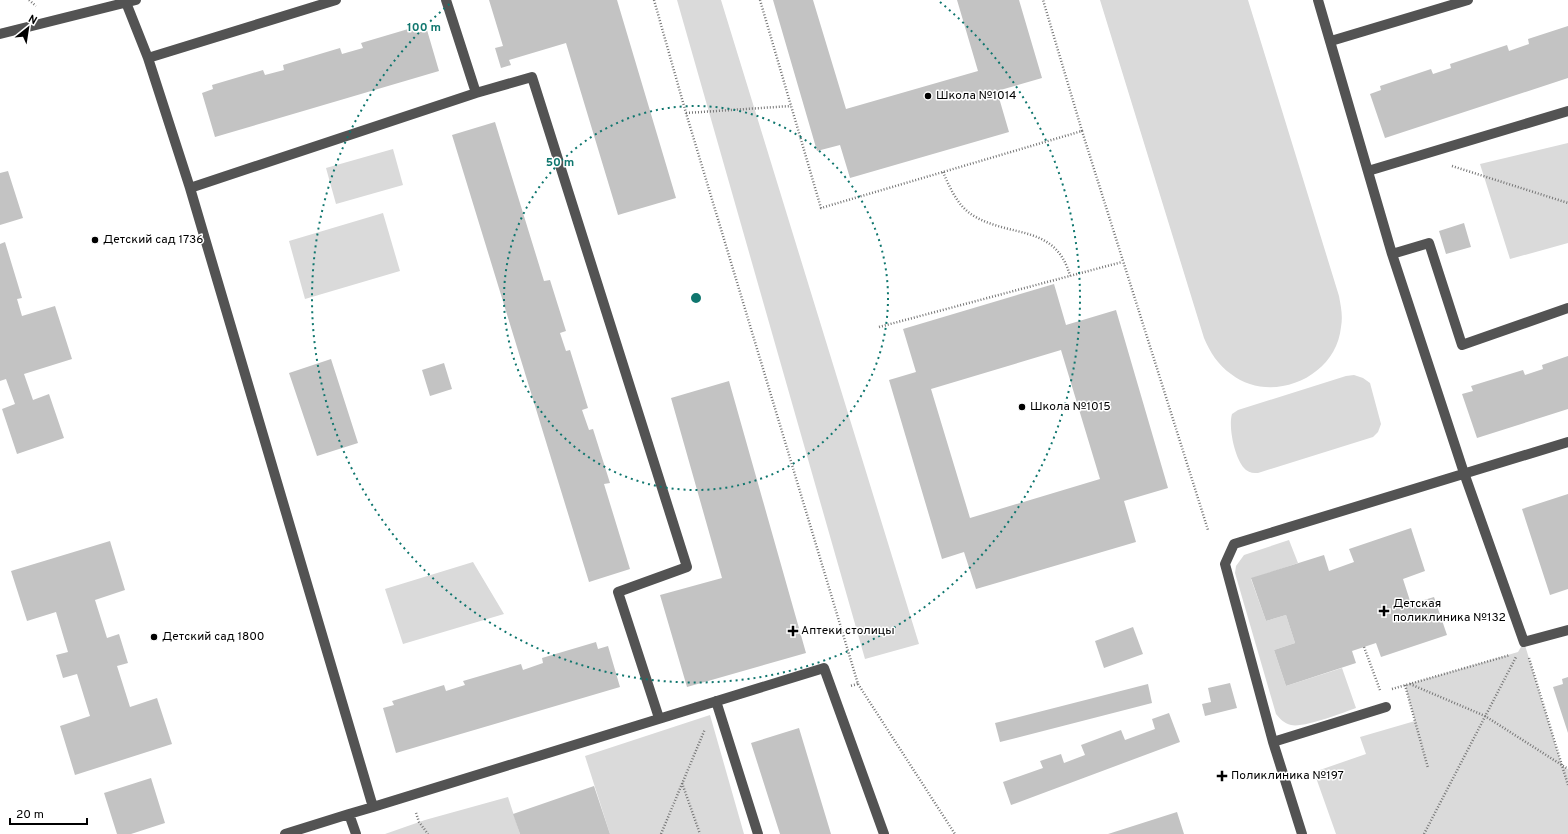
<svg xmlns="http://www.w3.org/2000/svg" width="1568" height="834" font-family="Overpass,sans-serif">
  <rect width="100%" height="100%" fill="#fff"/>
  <path fill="#dadada" d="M677,0H721L919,644L865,659Z
    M1100,0H1248L1339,296C1341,307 1343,316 1341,327C1336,378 1271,405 1231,374C1218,365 1210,352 1204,338Z
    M1568,143V243L1510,259L1480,164Z
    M393,149L403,185L336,204L326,168Z
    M383,213L400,271L305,299L289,241Z
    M1354,375L1363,378L1370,383L1381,424L1378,432L1373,437L1258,473C1254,473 1250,473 1246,470C1235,461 1228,427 1232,414L1238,410L1346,376Z
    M1289,540L1298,563L1251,579L1266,621L1286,615L1295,643L1274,650L1286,686L1342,668L1356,708C1342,713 1304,728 1291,725C1284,723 1280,719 1276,714L1235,573L1236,566L1244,555Z
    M473,562L504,614L403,644L385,589Z
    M1524,642L1562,766L1568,769V834H1336L1314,772L1366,754L1360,737L1415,721L1405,685L1518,652Z
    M710,715L744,834H610L585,756Z
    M508,797L520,834H385L425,820Z"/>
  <path fill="#c3c3c3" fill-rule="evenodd" d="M489,0H617L676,198L618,215L566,43L509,60L511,65L501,68L495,48L503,46Z
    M773,0H813L846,109L978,71L957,0H1019L1042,78L997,91L1009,132L850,178L840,145L817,151Z
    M1568,26V78L1385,138L1370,94L1381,90L1380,86L1431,69L1433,74L1451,68L1450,64L1507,45L1509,51L1529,44L1528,39Z
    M415,27L417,33L427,30L439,71L215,137L202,93L213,89L212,85L263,70L265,75L284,70L283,65L340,48L342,54L363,48L361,43Z
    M495,122L544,281L550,280L566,331L560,333L566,351L570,350L588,408L582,410L589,430L593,429L610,483L604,484L630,569L589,582L452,135Z
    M8,171L23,218L0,225V173Z
    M1464,223L1471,247L1446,254L1439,231Z
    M5,242L22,298L17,299L22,316L55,306L72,359L24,374L33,400L49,394L64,438L17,454L2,409L15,404L6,379L0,381V244Z
    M1054,284L1066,325L1116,310L1168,488L1124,501L1136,542L976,589L964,552L942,559L889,380L916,372L903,329ZM1061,350L1100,479L970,518L931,389Z
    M1568,356V409L1477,438L1462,394L1473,391L1471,386L1523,370L1525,375L1543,369L1542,365Z
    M331,359L358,443L317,456L289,373Z
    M444,363L452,389L430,396L422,370Z
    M729,381L806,653L687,687L660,595L722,578L671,398Z
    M1568,494V589L1550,595L1522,509Z
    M1411,528L1425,571L1403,579L1411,604L1434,597L1447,635L1381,657L1376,643L1352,651L1356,663L1286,686L1274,650L1295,643L1286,615L1266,621L1251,578L1324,555L1329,571L1354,562L1349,549Z
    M110,541L125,590L95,600L107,638L119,634L128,663L117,666L130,707L157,698L172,744L75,775L60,726L90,716L77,674L63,678L56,655L68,652L56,612L27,621L11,571Z
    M1133,627L1143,654L1104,668L1095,641Z
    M596,642L598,649L608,646L620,687L396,753L383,708L394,705L392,701L444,685L446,691L465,685L463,681L521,664L523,670L543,663L542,658Z
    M1568,677V733L1553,687L1563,684L1562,679Z
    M1230,683L1237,708L1205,716L1202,704L1211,702L1208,688Z
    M1148,684L1152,703L1000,742L995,723Z
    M1169,713L1180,742L1011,805L1003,782L1043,768L1040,761L1061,754L1064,763L1085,755L1081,745L1121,730L1125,740L1155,729L1152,719Z
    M799,728L831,834H780L751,743Z
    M151,778L165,823L131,834H117L104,793Z
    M594,786L610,834H520L513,814Z
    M1177,812L1184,834H1108Z"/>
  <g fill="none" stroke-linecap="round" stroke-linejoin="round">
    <path stroke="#757575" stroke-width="2.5" stroke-dasharray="1 2" stroke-linecap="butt" d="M29,0L36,6
      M654,0L686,113L858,684L850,686
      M760,0L821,208L1082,131L1043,0
      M686,113L791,106
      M1082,131L1208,530
      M1452,166L1568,203
      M943,172C950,188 958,207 974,216C1011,238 1056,224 1070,276
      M879,327L1122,262
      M1364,647L1380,690
      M1529,658L1568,785
      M858,684L955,834
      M1410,684L1485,716L1568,769
      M1405,685L1428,768
      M1392,689L1510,655
      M682,783L700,834
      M416,813L419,822L428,834
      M661,834L705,729
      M1424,834L1516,657"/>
    <path stroke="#535353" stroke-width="10" d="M125,0L148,58L190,188L373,807L349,814L356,834
      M446,0L476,93L532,77L687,567L618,592L659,718
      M1318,0L1392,254L1464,473L1524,642L1568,630
      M0,34L136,0
      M1331,41L1468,0
      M148,58L336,0
      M1368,171L1568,111
      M190,188L476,93
      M1392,254L1429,243L1462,345L1568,308
      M716,701L758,834
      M1273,742L1386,707
      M373,807L824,668L884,834
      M285,834L349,814
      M1302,834L1273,742L1225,564L1234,544L1568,442"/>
  </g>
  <g fill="none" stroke="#0f766e" stroke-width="2" stroke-dasharray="2 4">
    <circle cx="696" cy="298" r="192"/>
    <path d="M940 2A384 384 0 1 1 452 2"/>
  </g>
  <g fill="#000" stroke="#fff" stroke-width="1.5">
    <circle cx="928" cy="96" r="4"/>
    <circle cx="95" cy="240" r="4"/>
    <circle cx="1022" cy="407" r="4"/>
    <path d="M1382 605h4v4h4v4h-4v4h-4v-4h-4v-4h4z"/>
    <path d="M791 625h4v4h4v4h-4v4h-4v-4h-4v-4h4z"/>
    <circle cx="154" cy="637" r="4"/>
    <path d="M1220 770h4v4h4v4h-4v4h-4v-4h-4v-4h4z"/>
  </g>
  <g text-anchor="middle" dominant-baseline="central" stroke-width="3" stroke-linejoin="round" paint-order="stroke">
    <g font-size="12" fill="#000" stroke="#fff" text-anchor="start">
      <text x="936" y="96">Школа №1014</text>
      <text x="103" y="240">Детский сад 1736</text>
      <text x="1030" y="407">Школа №1015</text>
      <text x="1393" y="604">Детская<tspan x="1393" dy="14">поликлиника №132</tspan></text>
      <text x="801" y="631">Аптеки столицы</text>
      <text x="162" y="637">Детский сад 1800</text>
      <text x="1231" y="776">Поликлиника №197</text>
    </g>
  </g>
  <circle cx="696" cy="298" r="6" fill="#0f766e" stroke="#fff" stroke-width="2"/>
  <g font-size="12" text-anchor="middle" font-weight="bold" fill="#0f766e" stroke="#fff" stroke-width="3" stroke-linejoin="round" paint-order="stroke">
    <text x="424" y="31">100 m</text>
    <text x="560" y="166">50 m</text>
  </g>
  <g transform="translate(28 28) rotate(30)" stroke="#ffffff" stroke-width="3" paint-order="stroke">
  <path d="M0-3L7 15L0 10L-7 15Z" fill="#000000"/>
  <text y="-6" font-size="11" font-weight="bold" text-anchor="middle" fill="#000000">N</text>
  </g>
  <path d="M10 818v6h77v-6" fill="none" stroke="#000000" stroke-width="2"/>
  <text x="16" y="818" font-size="12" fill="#000000" stroke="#ffffff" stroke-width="3" paint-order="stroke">20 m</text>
</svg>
